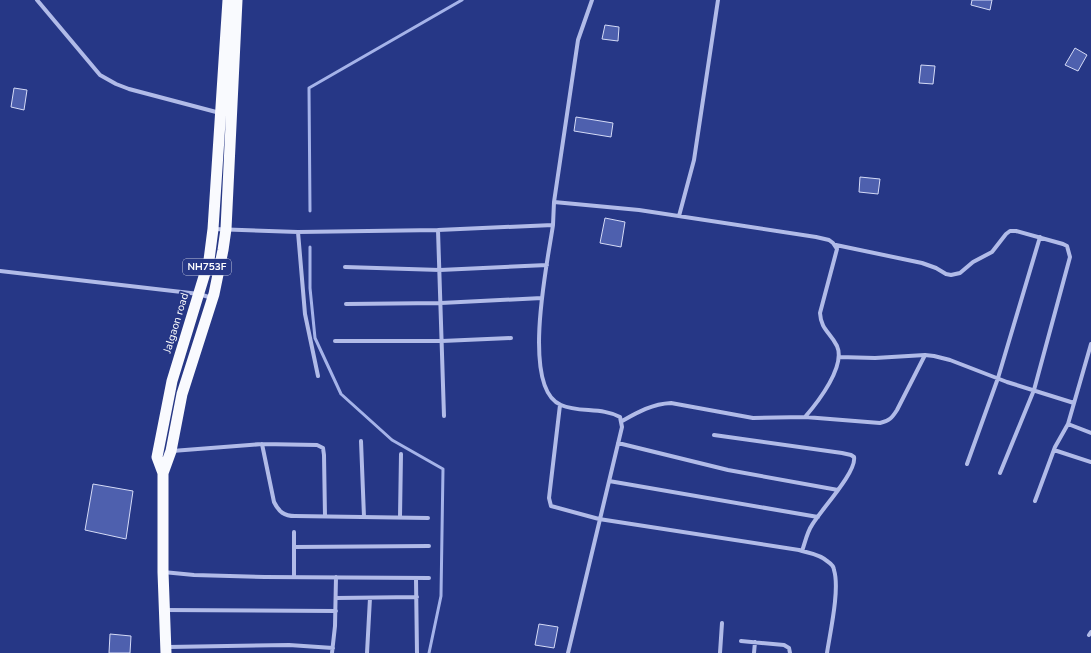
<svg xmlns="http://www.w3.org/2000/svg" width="1091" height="653" font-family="'Nunito Sans',sans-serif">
  <rect width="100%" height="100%" fill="#263786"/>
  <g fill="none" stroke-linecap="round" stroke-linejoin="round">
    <path stroke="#a5b3e9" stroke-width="3" d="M310,211L309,88L462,0
      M310,247V288L315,338L341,394L392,440L443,469L441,596L429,653"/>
  </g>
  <path fill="#4e60ae" stroke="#d5dbf7" d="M972,0H992L990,10L971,5Z
    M605,25L619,27L618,41L602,39Z
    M1075,48L1087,55L1078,71L1065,65Z
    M921,65L935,66L933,84L919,83Z
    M14,88L27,90L24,110L11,107Z
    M576,117L613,123L611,137L574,131Z
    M860,177L880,179L878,194L859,192Z
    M605,218L625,222L621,247L600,243Z
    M93,484L133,491L126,539L85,530Z
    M539,624L558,627L554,648L535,645Z
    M110,634L131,636L130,653H109Z"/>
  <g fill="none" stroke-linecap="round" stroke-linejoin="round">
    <path stroke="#b1bbe8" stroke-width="4" d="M37,0L100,75L116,84L129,89L220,113
      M554,202L639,210L816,237L829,240L833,243L837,249L820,313C821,330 830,332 837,346C846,366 818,402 805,417
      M679,216L694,160L718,0
      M553,225C548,260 520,388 561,405C579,413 602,407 620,417L622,427L568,653
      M213,229L298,232L438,230L444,416
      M438,230L553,225L554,202L578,40L592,0
      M298,232L305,314L318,376
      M836,245L922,263L936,268L946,274L951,275L960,273L973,262L992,252L1006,234L1010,231H1016L1063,244L1067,246L1070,257L1034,390L1000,473
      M345,267L440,270L547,265
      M0,271L199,294L212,298
      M346,304L441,303L542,298
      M335,341H442L511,338
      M1091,344L1068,424L1091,433
      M839,357L875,358L925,355L934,356L950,360L1007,382L1074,403
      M560,405L549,498L551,506L599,519L799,550C808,553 820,554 827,561C830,563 834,567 834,570C840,589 830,633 827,653
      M622,421C638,412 652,404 671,403L753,418L805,417L880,423C889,421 892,418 897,410L925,355
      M714,435L842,453L851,455L854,457C857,472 820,511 812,525C807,532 805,543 802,551
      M361,441L364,517
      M618,443L728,470L838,490
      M262,444L274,502C279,512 284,516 295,516L428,518
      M1054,450L1091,462
      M172,451L262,444L317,445L323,448L324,455L325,516
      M967,464L998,378L1040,237
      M609,481L818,517
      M1035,501L1055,447L1068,424
      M400,517L401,454
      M294,532V576
      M294,547L429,546
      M163,572L194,575L265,577L429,578
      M416,579L417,653
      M336,598L417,597
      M164,610L336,611
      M1089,635L1091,632
      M741,641L784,645L789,648L790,653
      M168,647L289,645L333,648
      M332,653L335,626L336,577
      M367,653L370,598
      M720,653L722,623
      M754,653L755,642"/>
    <path stroke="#f9fafe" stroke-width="11" d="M163,473L171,451L182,394L214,294L223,250L226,229L237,0
      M166,653L163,572V473L157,457L172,381L209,260L213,229L228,0"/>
  </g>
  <g text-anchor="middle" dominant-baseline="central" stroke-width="3.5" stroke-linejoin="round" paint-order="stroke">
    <rect fill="#263786" stroke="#bec3db" stroke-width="1" x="183" y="259" width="48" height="16" rx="3"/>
    <g font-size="10" font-weight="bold" fill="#fff">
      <text x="207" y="267">NH753F</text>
    </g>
    <g font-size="11" fill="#fff" stroke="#263786">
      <text transform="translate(176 323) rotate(-73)">Jalgaon road</text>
    </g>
  </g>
</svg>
